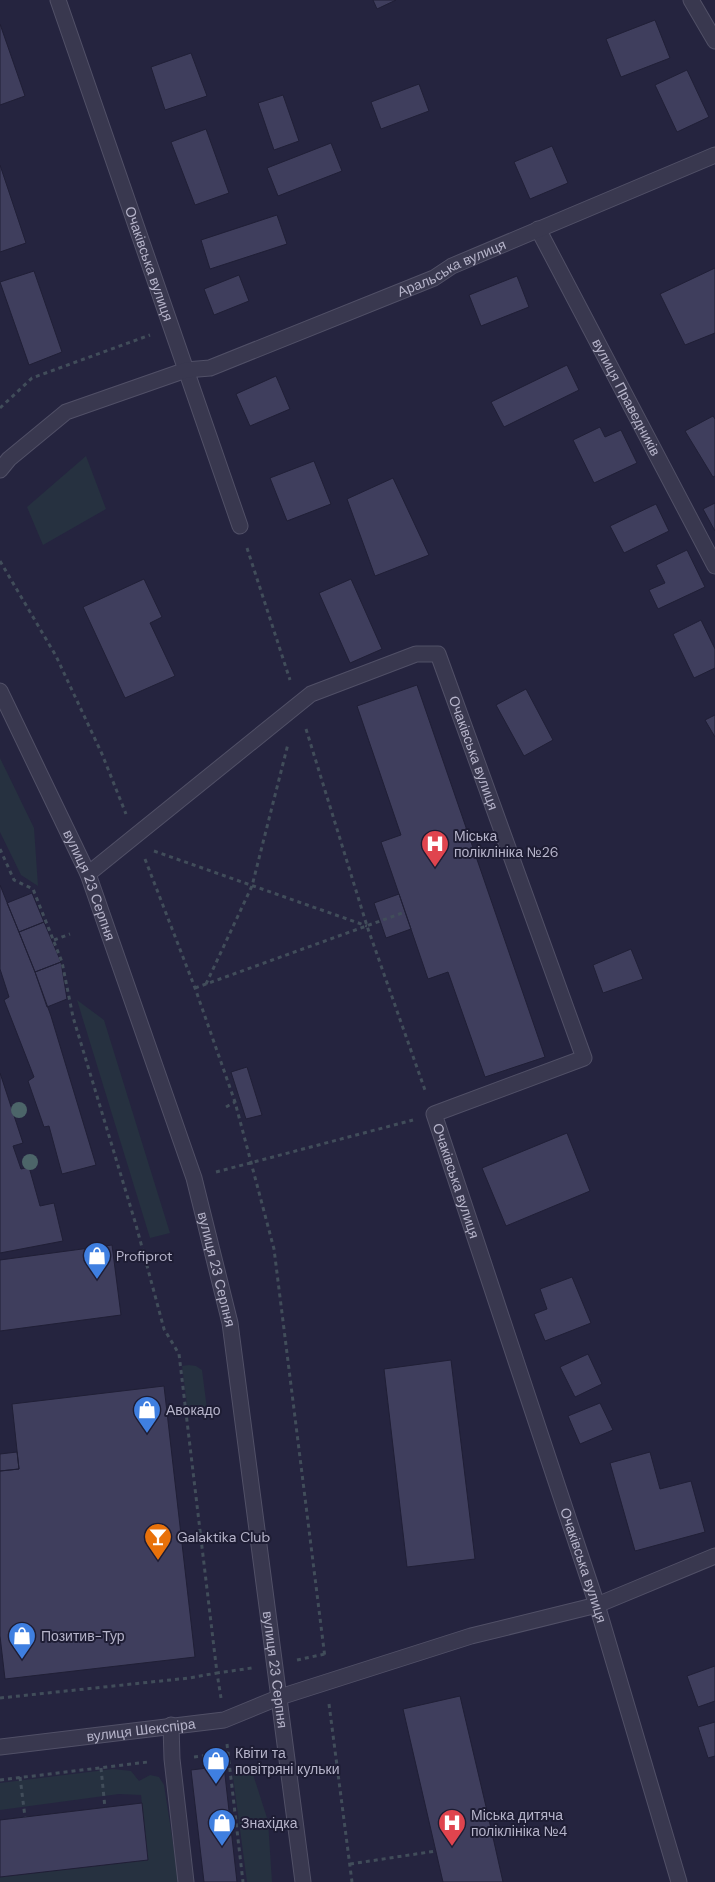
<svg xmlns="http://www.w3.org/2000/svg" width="715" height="1882" font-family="'DM Sans',sans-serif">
  <rect width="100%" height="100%" fill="#25243f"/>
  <path fill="#263140" d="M86,456L106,509L43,545L27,507Z
    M0,758L34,828L38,886L21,875L0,832Z
    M77,1000L104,1020L170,1233L150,1238Z
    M189,1365L196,1366L202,1370L207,1409L188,1412L182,1366Z
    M242,1764L251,1768L268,1821L272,1882H247L233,1777L236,1767Z
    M113,1769L131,1771L139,1781L150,1775L159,1777L164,1785L179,1882H0V1877L148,1860L141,1795L119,1794L0,1810V1783Z"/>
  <path fill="#3f3e5d" stroke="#201f36" d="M373,0H396L377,9Z
    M655,20L670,58L621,77L606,39Z
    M0,24L25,96L0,105Z
    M191,53L207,96L165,110L151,67Z
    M687,70L709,117L677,132L655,85Z
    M419,84L429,111L381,129L371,102Z
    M283,95L299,141L274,150L258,103Z
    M206,129L229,193L195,205L171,142Z
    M331,143L342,171L278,196L267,168Z
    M552,146L568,183L530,199L514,162Z
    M0,165L26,243L0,252Z
    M277,215L287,244L210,269L201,240Z
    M715,268V333L685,345L660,294Z
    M34,271L62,352L29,365L0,282Z
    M239,275L249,301L214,315L204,289Z
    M517,276L529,307L481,326L469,295Z
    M567,365L579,390L504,427L491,402Z
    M276,376L290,409L250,426L236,394Z
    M713,416L715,419V476L713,477L685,431Z
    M600,427L605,437L621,430L637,463L594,483L573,440Z
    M314,461L331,504L287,521L270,478Z
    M393,478L429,555L375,576L347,499Z
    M715,503V531L703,509Z
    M656,504L669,531L624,553L610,526Z
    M687,550L705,587L658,609L649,590L665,583L656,565Z
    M144,579L162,617L150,623L175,676L125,698L83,607Z
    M351,579L382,649L350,663L319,593Z
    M701,620L715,649V668L694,678L673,634Z
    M417,685L545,1057L485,1077L448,972L428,979L399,894L381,842L401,835L357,706Z
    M526,689L553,740L524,756L496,705Z
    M715,715V737L705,720Z
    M0,885L35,972L51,1016L96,1165L62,1174L49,1126L44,1127L28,1081L34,1077L4,1000L9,997L0,969Z
    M32,893L44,922L19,932L7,903Z
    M399,894L411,929L386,938L374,903Z
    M44,922L61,962L35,972L19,932Z
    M631,949L643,979L603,993L593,965Z
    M61,962L67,999L47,1007L35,972Z
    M247,1067L262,1115L246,1119L231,1072Z
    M0,1073L23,1143L13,1146L21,1169L29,1167L40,1206L54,1203L63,1241L0,1253Z
    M567,1133L590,1191L506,1226L482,1168Z
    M112,1245L121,1315L0,1331V1260Z
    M572,1277L591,1323L545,1341L534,1314L547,1309L540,1289Z
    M588,1354L602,1384L575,1397L560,1367Z
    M451,1360L475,1559L407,1567L384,1369Z
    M164,1386L195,1657L5,1679L0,1636V1471L19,1469L12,1404Z
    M600,1403L613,1430L580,1444L568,1416Z
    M17,1452L19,1469L0,1471V1454Z
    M650,1452L660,1489L691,1481L705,1532L635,1551L610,1463Z
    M715,1666V1701L698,1707L687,1676Z
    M460,1696L488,1815L503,1882H443L403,1709Z
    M715,1722V1756L708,1758L698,1727Z
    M224,1766L237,1882H204L191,1770Z
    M142,1803L148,1860L0,1877V1820Z"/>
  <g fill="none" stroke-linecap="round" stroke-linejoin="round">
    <defs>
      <g id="minor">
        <path id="s1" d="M58,0L240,526"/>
        <path d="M691,0L715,41"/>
        <path id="s2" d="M538,229L715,566"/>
        <path id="s3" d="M0,470L9,459L66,412L186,370L210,368L434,278L452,266L715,155"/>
        <path id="s4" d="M0,691L88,874L194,1178L230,1323L303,1882"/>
        <path id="s5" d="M88,874L311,694L416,654H438L584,1058L434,1114L597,1605L679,1882"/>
        <path d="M171,1725L172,1759L186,1882"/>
        <path id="s6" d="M0,1747L224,1720L280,1697L471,1636L597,1605L715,1556"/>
      </g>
    </defs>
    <use href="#minor" stroke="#515067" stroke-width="17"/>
    <path stroke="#414d5a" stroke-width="3" stroke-dasharray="4 4" stroke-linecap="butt" d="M0,408L32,378L150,335
      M247,548L290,680
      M0,561L56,656L102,754L126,814
      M306,729L367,926L426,1093
      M0,849L14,880L33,889L62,962L73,1017L136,1225L164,1329L179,1354L217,1673L252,1668
      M154,851L367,926
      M145,859L195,988L235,1102L274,1249L325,1658
      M54,940L70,934
      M206,984L252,886L288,744
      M195,988L405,912
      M226,1107L235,1102
      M216,1172L413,1120
      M297,1660L325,1654
      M0,1698L189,1678L217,1673L221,1698
      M329,1704L352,1882
      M227,1744L243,1882
      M194,1757L228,1753
      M101,1768L105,1808
      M20,1777L25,1817
      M0,1780L148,1762
      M350,1864L436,1851"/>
    <use href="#minor" stroke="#39384f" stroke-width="15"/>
  </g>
  <g fill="#4c6569">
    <circle cx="19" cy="1110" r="8"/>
    <circle cx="30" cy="1162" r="8"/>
  </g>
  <defs>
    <symbol id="hospital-pin" viewBox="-11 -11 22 30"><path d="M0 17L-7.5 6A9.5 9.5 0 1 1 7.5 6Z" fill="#e0444e" stroke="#1e1d34"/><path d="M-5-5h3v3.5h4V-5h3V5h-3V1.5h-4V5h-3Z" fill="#fff"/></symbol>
    <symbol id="shop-pin" viewBox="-11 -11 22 30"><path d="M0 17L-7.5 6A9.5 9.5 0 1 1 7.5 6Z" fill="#3f7fe0" stroke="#1e1d34"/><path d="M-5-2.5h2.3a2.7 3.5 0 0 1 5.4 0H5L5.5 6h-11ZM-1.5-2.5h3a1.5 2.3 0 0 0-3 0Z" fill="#fff"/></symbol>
    <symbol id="bar-pin" viewBox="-11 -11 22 30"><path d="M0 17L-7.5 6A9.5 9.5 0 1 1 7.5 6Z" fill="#e8710a" stroke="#1e1d34"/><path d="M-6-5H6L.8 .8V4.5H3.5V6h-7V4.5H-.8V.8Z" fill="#fff"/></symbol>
  </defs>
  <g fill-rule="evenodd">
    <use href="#hospital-pin" x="419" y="828" width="32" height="43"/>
    <use href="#shop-pin" x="81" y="1240" width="32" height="43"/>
    <use href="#shop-pin" x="131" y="1394" width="32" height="43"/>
    <use href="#bar-pin" x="142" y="1521" width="32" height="43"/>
    <use href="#shop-pin" x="6" y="1620" width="32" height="43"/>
    <use href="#shop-pin" x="200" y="1745" width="32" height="43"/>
    <use href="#shop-pin" x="206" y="1807" width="32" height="43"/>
    <use href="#hospital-pin" x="436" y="1807" width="32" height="43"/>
  </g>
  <g text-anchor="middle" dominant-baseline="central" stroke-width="4" stroke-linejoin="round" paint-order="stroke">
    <g font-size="14" fill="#b6b4ca" stroke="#1e1d34">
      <text stroke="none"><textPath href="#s1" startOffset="279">Очаківська вулиця</textPath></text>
      <text stroke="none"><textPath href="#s3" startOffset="501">Аральська вулиця</textPath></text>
      <text stroke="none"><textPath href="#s2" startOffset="190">вулиця Праведників</textPath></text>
      <text stroke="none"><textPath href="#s5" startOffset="526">Очаківська вулиця</textPath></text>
      <text stroke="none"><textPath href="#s4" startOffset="214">вулиця 23 Серпня</textPath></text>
      <text stroke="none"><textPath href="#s5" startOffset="1081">Очаківська вулиця</textPath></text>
      <text stroke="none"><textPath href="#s4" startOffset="619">вулиця 23 Серпня</textPath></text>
      <text stroke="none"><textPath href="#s5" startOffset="1486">Очаківська вулиця</textPath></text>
      <text stroke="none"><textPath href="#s4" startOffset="1024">вулиця 23 Серпня</textPath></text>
      <text stroke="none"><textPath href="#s6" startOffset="142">вулиця Шекспіра</textPath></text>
    </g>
    <g font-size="14" fill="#b6b4ca" stroke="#1e1d34" text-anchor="start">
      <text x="454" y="836">Міська<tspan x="454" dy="16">поліклініка №26</tspan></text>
      <text x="116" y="1256">Profiprot</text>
      <text x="166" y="1410">Авокадо</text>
      <text x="177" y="1537">Galaktika Club</text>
      <text x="41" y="1636">Позитив-Тур</text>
      <text x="235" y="1753">Квіти та<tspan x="235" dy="16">повітряні кульки</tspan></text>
      <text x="471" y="1815">Міська дитяча<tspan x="471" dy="16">поліклініка №4</tspan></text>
      <text x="241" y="1823">Знахідка</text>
    </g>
  </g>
</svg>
